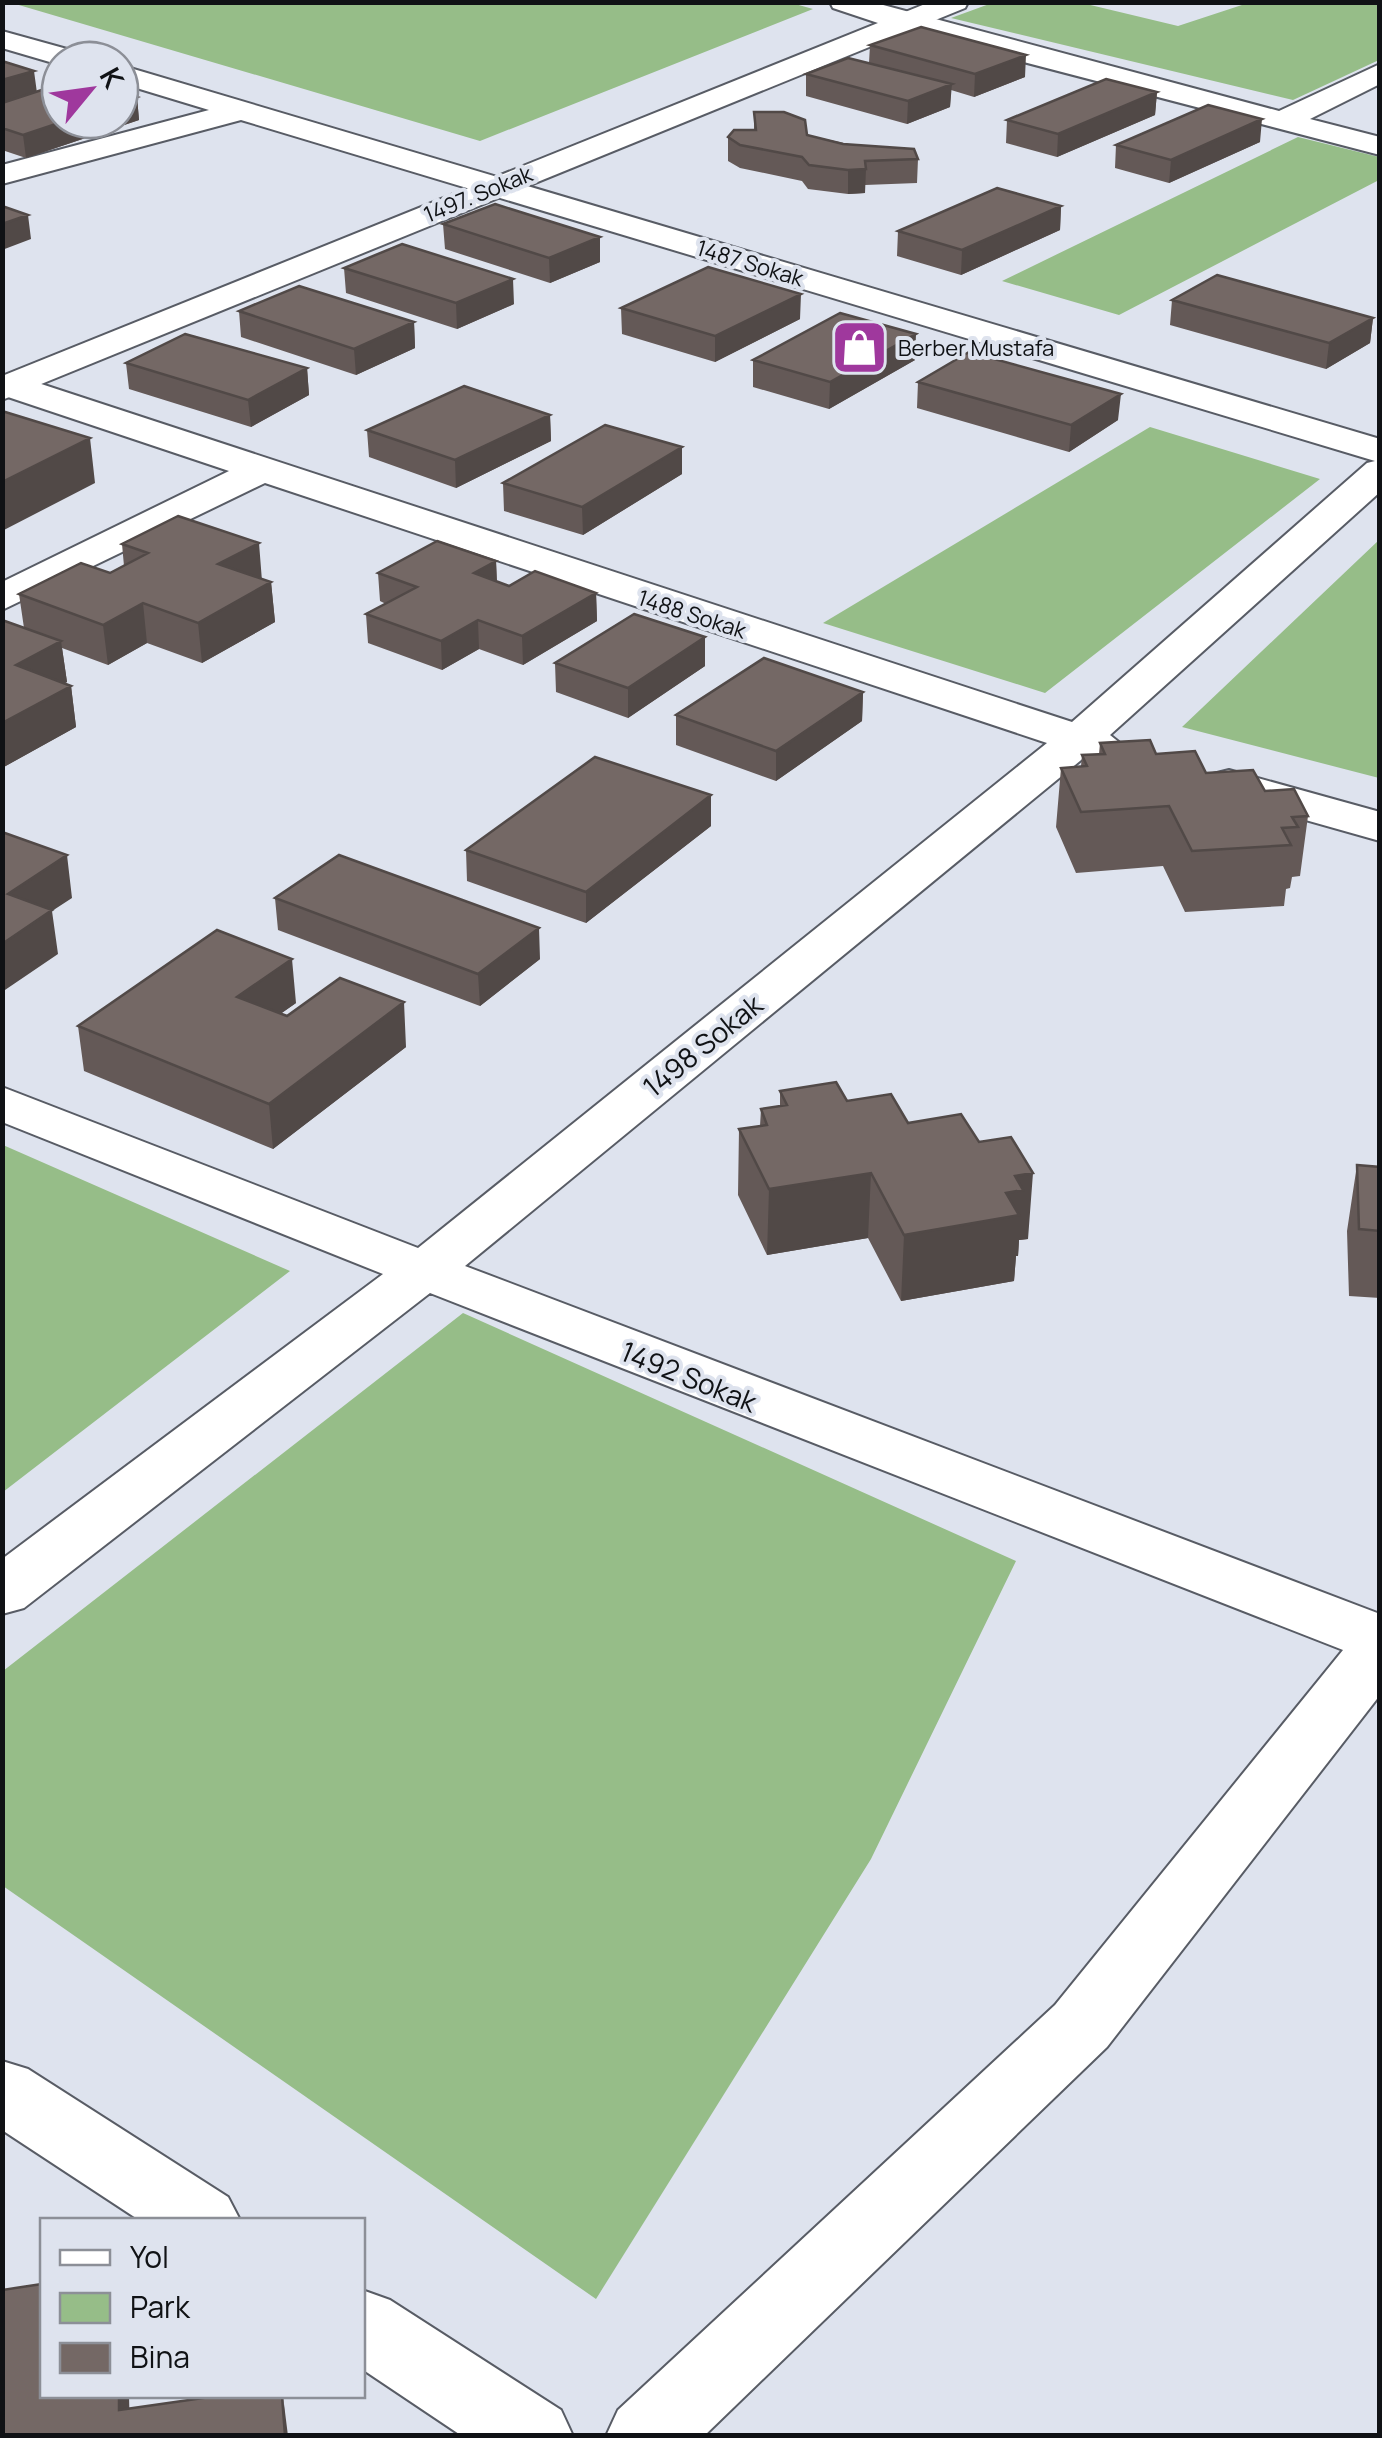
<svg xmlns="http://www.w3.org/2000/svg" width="1382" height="2438" font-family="Manrope,sans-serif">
  <rect width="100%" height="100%" fill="#dee3ee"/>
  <path fill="#96bd88" d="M788,2L813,9L480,141L12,3Z
    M1082,3L1178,26L1248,3H1379V60L1293,100L951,18L992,3Z
    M1298,137L1379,157V180L1119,315L1002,281Z
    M1150,427L1320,479L1045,693L823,623Z
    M1379,540V778L1182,727Z
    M3,1145L290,1271L3,1492Z
    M463,1313L1016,1561L871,1859L596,2299L3,1886V1671Z"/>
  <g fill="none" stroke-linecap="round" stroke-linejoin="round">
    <defs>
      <path id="street" d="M830,2H872L1279,111L1380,64V84L1310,119L1380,137V155L893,28L833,8Z
        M2,31L85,54L89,60H60V65L2,48Z
        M120,65L1380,439V492L1110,735L1125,747L1119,756L1103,760L1086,756L465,1266L1380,1614V1695L1107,2047L704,2436H606L618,2410L1055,2005L1343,1650L430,1293L24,1608L2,1614V1559L383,1274L2,1122V1087L418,1248L1047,743L265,483L2,610V582L229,471L2,395V377L23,378L1072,722L1367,463L1375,461L241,120L2,184V165L209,110L120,83Z
        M1229,770L1380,812V841L1213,794L1206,784L1213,774Z
        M2,2061L28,2069L228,2197L240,2220H139L2,2130Z
        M362,2290L390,2300L561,2410L573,2436H462L362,2369Z"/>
      <path id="secondary" d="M930,2H968L965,8L2,400V376Z"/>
    </defs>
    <use href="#street" stroke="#585c65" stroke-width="4"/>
    <use href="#secondary" stroke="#585c65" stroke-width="4"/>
    <use href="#street" fill="#fff" fill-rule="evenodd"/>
    <use href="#secondary" fill="#fff" fill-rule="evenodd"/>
  </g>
  <path fill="#645957" d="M870,45L1025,77L974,97L951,90L950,107L907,124L806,96V74L869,63Z
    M2,61L36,92L137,97L139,120L26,158L2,150Z
    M1157,92L1155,115L1057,157L1006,143L1007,120Z
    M754,112L807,135L918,159L917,183L865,185V193L848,194L808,189L802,181L740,168L728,161V137L754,130Z
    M1260,142L1169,183L1115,168L1116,145Z
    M1061,206L1060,230L961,275L897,256L898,231Z
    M443,224L600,237V262L550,283L445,249Z
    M344,268L514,304L457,329L346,293Z
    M1172,300L1373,318L1370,343L1326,369L1170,325Z
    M621,308L800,319L715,362L622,334Z
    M239,311L414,322L415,348L356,375L241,337Z
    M753,360H915L829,409L753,387Z
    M126,363L307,368L309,395L251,427L129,389Z
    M918,382L1118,420L1069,452L917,408Z
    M550,415L551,441L456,488L369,457L367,430Z
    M682,474L583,535L504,511L503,483Z
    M122,544L271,582L275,622L202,663L147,643L108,665L62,648L67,682L64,683L71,686L76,727L2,768V620L24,628L19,594L110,573L124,566Z
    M496,561L497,581L509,586L596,593L597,621L523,665L479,649L442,670L368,643L366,614L386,604L380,601L378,573Z
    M705,637V666L628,718L556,692L555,663Z
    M863,692L862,721L776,781L676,745V715Z
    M1100,743L1156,754L1206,773L1265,791L1308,816L1300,876L1292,877L1290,888L1286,889L1284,906L1185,912L1163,866L1076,873L1056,827L1061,768L1081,766L1082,755L1099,754Z
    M711,826L586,923L467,881L466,850Z
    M275,898L540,959L480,1006L278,930Z
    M296,1003L280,1014L406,1047L273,1149L84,1071L78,1026Z
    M780,1091L847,1101L908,1123L1028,1239L1019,1240L1018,1256H1016L1014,1281L901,1301L868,1238L767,1255L738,1195L739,1129L760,1126L761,1109L780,1106Z
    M1357,1165L1380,1167V1298L1349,1296L1347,1231Z"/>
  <path fill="#514947" d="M1026,55L1025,77L974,97L975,74Z
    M34,71L37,93L2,104V80Z
    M952,84L950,107L907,124L908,101Z
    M1157,92L1155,115L1057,157L1058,134Z
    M137,97L139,120L26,158L23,135L68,120H120V103Z
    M1262,119L1260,142L1169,183L1171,160Z
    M866,169L865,193L848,194V170Z
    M1061,206L1060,230L961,275L962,250Z
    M28,215L31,239L2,250V224Z
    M600,237V262L550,283L549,258Z
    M513,279L514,304L457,329L456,303Z
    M801,294L800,319L715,362V336Z
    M1373,318L1370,343L1326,369L1329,343Z
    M414,322L415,348L356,375L354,349Z
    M916,334L915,360L829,409L830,382Z
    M307,368L309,395L251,427L248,400Z
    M1121,394L1118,420L1069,452L1071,425Z
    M550,415L551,441L456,488L455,460Z
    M90,438L95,483L2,531V482Z
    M682,447V474L583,535L582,507Z
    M259,543L262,581L218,564Z
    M496,561L497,590L474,573Z
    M271,582L275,622L202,663L198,623Z
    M596,593L597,621L523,665L522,636Z
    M143,603L147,643L108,665L103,625Z
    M478,620L479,649L442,670L441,641Z
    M705,637V666L628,718V688Z
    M61,641L67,682L22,706L16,665Z
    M71,686L76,727L2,768V723Z
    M863,692L862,721L776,781V751Z
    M711,795V826L586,923V892Z
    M67,855L72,898L52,911L58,954L2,992V944L8,894Z
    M539,928L540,959L480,1006L478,974Z
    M292,959L296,1003L242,1041L237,997Z
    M404,1002L406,1047L273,1149L269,1104Z
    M871,1173L868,1238L767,1255L769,1189Z
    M1033,1173L1028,1239L1019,1240L1018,1256H1016L1014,1281L901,1301L904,1235L1006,1193L1015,1176Z
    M119,2396H129L130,2436L119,2410Z
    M283,2396L288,2436H285Z"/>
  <path fill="#746865" stroke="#514947" stroke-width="2.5" d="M921,27L1026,55L975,74L870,45Z
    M848,58L952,84L908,101L806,74Z
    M2,61L34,71L2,80Z
    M1106,79L1157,92L1058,134L1007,120Z
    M60,84V120H68L23,135L2,128V103Z
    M120,92L137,97L120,103Z
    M1208,105L1262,119L1171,160L1116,145Z
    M754,112H784L805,120L807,135L843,144L914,149L918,159L865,161L866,169L848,170L809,165L802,157L740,145L728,137L734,130H756Z
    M997,188L1061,206L962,250L898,231Z
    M495,204L600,237L549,258L443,224Z
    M2,206L28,215L2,224Z
    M402,244L513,279L456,303L344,268Z
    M708,267L801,294L715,336L621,308Z
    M1217,275L1373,318L1329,343L1172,300Z
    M299,286L414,322L354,349L239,311Z
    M840,313L916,334L830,382L753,360Z
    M185,334L307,368L248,400L126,363Z
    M969,352L1121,394L1071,425L918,382Z
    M464,386L550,415L455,460L367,430Z
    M2,411L90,438L2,482Z
    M605,425L682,447L582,507L503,483Z
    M178,516L259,543L218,564L271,582L198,623L143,603L103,625L19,594L81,563L110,573L148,553L122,544Z
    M437,541L496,561L474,573L509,586L535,571L596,593L522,636L478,620L441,641L366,614L417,587L378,573Z
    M634,614L705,637L628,688L555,663Z
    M2,620L61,641L16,665L71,686L2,723Z
    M764,658L863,692L776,751L676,715Z
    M1150,740L1156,754L1195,751L1206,773L1253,770L1265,791L1294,789L1308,816L1292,817L1298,827L1282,828L1291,845L1192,851L1169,806L1081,812L1061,768L1087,766L1082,755L1105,754L1100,743Z
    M595,757L711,795L586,892L466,850Z
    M2,832L67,855L8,894L52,910L2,944Z
    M339,855L539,928L478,974L275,898Z
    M217,930L292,959L237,997L287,1016L340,978L404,1002L269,1104L78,1026Z
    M836,1082L847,1101L891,1094L908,1123L961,1114L979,1142L1011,1137L1033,1173L1015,1176L1023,1190L1006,1193L1019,1215L904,1235L871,1173L769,1189L739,1129L767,1125L761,1109L787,1105L780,1091Z
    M1357,1165L1380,1167V1231L1359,1229Z
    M42,2284V2396H119V2410L217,2396H282L285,2436H2V2290Z"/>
  <defs>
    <symbol id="shop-square" viewBox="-11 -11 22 22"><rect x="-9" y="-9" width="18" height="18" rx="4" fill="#9f389d" stroke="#dee3ee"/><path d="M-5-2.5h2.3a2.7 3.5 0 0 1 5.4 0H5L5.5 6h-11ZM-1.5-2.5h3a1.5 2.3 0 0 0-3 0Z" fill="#fff"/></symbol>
  </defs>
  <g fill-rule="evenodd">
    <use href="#shop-square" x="828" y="316" width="63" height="63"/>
  </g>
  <g text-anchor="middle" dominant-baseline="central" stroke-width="8" stroke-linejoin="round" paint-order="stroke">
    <g font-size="22" fill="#101215" stroke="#dee3ee">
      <text transform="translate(478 194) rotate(-22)">1497. Sokak</text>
      <text transform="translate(750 263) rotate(17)">1487 Sokak</text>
      <text transform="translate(692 614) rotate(18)">1488 Sokak</text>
    </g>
    <g font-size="22" fill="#101215" stroke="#dee3ee" text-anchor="start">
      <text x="898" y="348">Berber Mustafa</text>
    </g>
    <g font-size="28" fill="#101215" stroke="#dee3ee">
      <text transform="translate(702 1045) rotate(-39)">1498 Sokak</text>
      <text transform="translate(689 1376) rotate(22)">1492 Sokak</text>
    </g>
  </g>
  <rect width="1382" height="2438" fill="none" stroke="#101215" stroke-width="10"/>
  <rect x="40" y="2218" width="325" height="180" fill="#dee3ee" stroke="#8c8f97" stroke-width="2.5"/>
  <rect x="60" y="2250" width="50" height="15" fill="#ffffff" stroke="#8c8f97" stroke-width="2.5"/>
  <text x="130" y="2268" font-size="30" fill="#101215">Yol</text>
  <rect x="60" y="2293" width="50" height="30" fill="#96bd88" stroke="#8c8f97" stroke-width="2.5"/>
  <text x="130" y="2318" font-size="30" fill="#101215">Park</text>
  <rect x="60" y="2343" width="50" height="30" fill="#746865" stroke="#8c8f97" stroke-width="2.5"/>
  <text x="130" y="2368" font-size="30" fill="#101215">Bina</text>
  <g transform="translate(90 90) rotate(61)"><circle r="48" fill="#dee3ee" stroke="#8c8f97" stroke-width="2.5"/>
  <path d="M0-8L18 38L0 25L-18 38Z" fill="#9f389d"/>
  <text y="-15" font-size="28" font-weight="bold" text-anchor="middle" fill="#101215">K</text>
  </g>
</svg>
